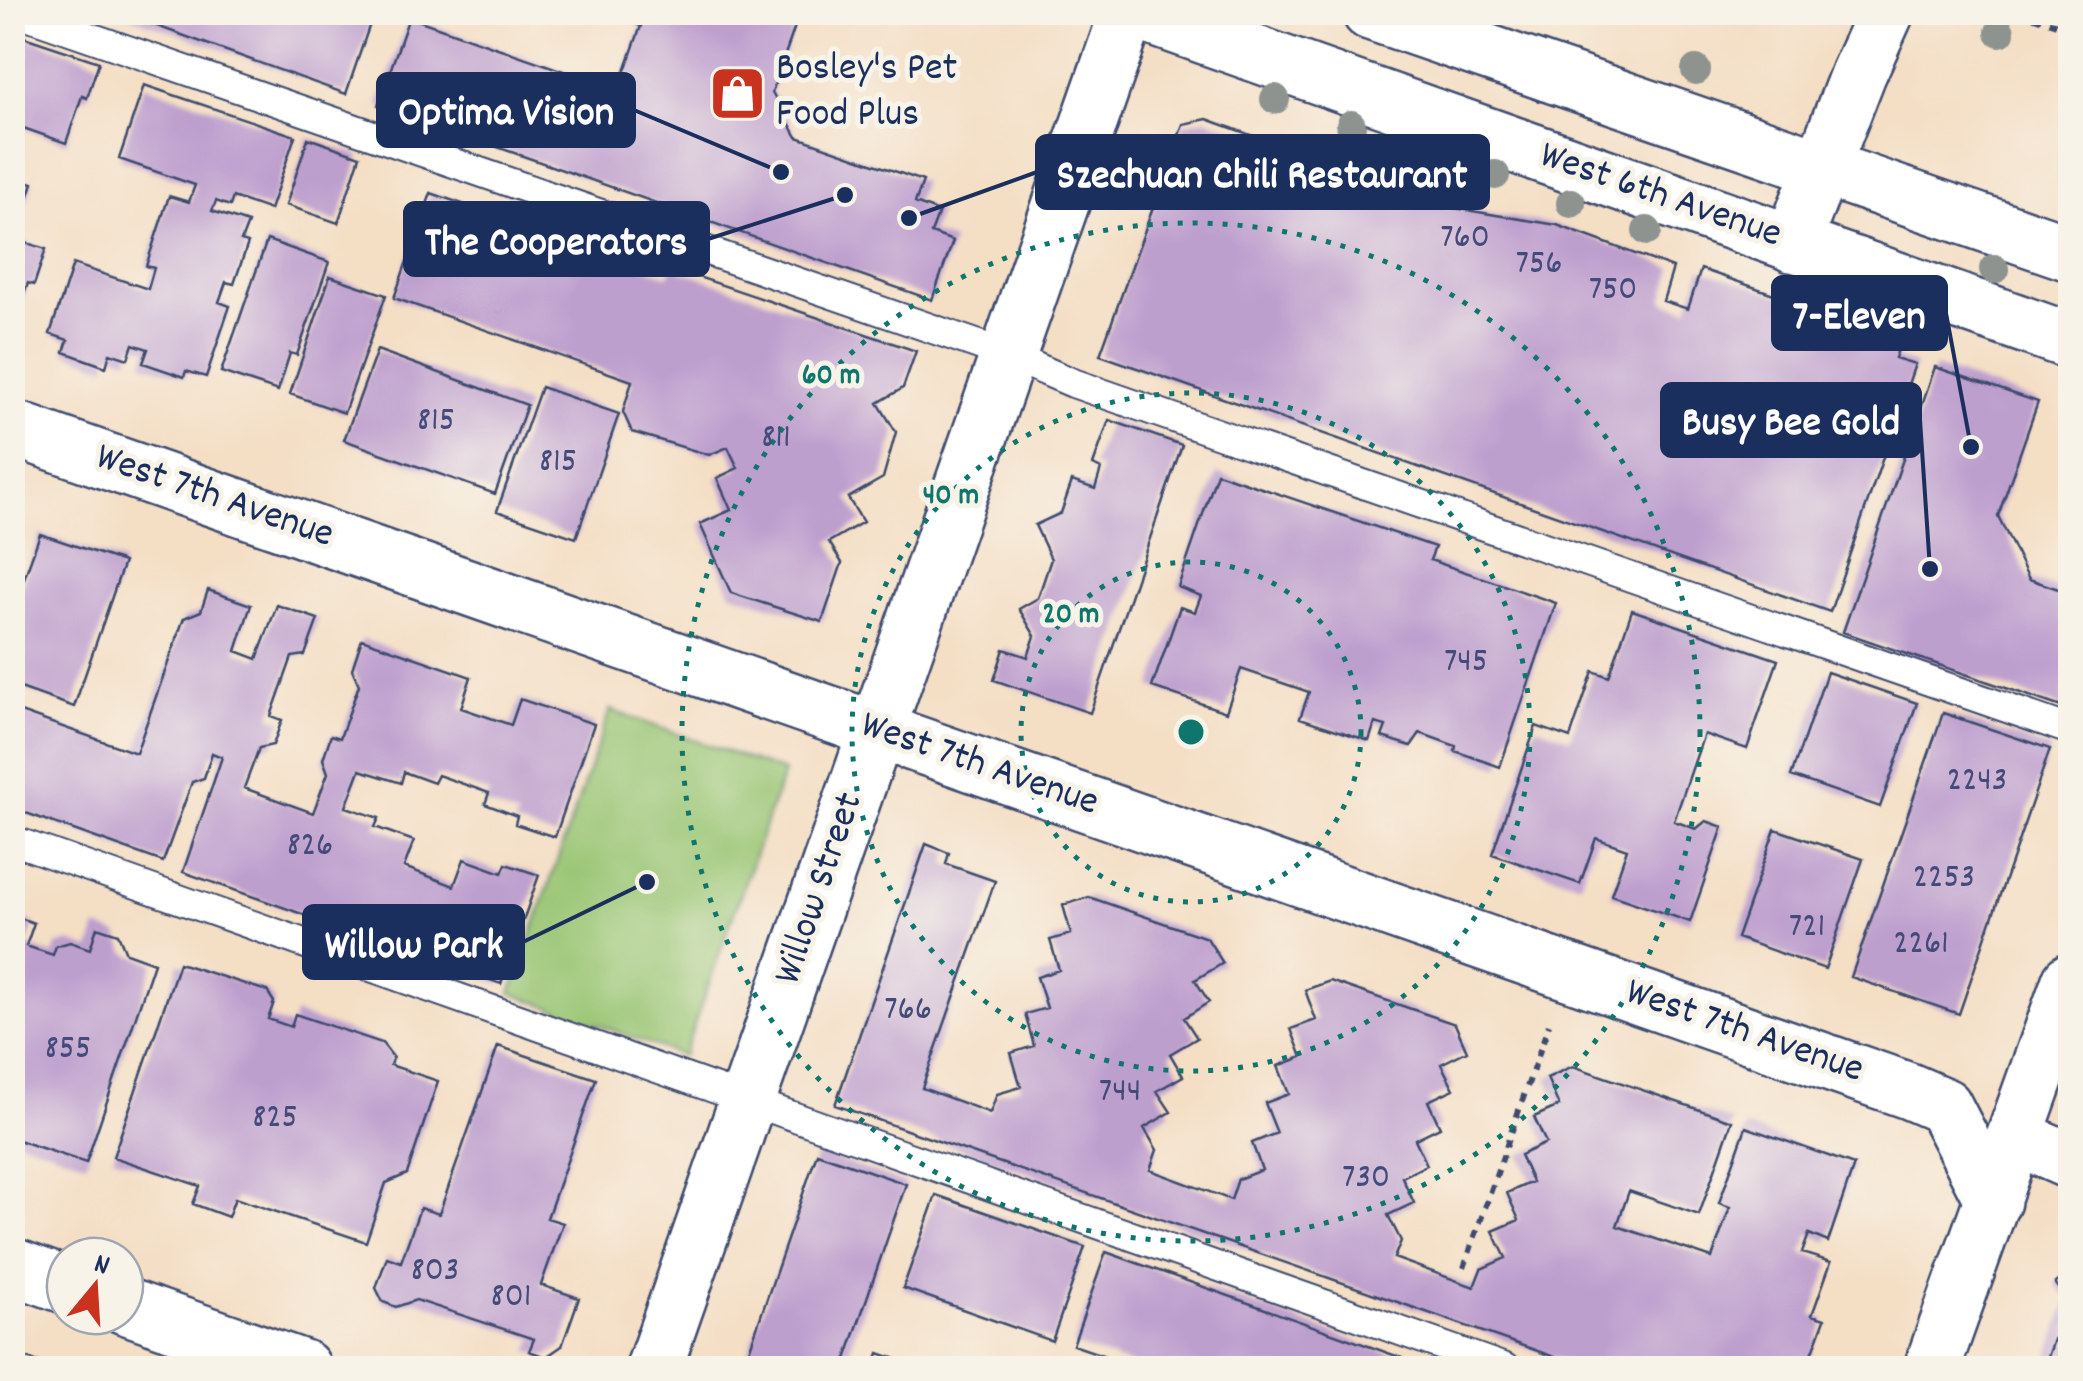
<svg xmlns="http://www.w3.org/2000/svg" width="2083" height="1381" font-family="Dekko,sans-serif">
  <rect width="100%" height="100%" fill="#f7f3e8"/>
  <filter id="ink" filterUnits="userSpaceOnUse"><feTurbulence type="fractalNoise" baseFrequency=".01" numOctaves="2"/><feDisplacementMap in="SourceGraphic" scale="20" xChannelSelector="R" yChannelSelector="G"/><feConvolveMatrix kernelMatrix="1 2 1 2 8 2 1 2 1" color-interpolation-filters="sRGB"/></filter>
  <filter id="wash" filterUnits="userSpaceOnUse"><feTurbulence type="fractalNoise" baseFrequency=".0048" numOctaves="4" result="noise"/><feDisplacementMap in="SourceGraphic" scale="40" xChannelSelector="R" yChannelSelector="G"/><feGaussianBlur stdDeviation="2.25" result="paint"/><feColorMatrix in="noise" values="0 0 0 0 0 0 0 0 0 0 0 0 0 0 0 0 0 1.4 0 .05"/><feComposite in="paint" operator="in"/></filter>
  <g filter="url(#wash)">
    <rect width="100%" height="100%" fill="#f4dec4"/>
    <path fill="#9ac674" stroke="#5a7a69" stroke-width="2.5" d="M610,710L784,772L683,1056L511,993Z"/>
    <g id="blocks">
      <path fill="#bd9fce" d="M118,12H374L346,94Z
        M605,12H800L772,92L797,137L923,181L915,203L939,212L931,233L953,241L932,300L378,105L409,17L618,90L641,26Z
        M12,33L99,62L87,98L82,96L66,143L12,124Z
        M144,85L295,136L270,210L233,197L230,206L216,201L212,211L248,223L241,241L248,243L234,284L226,282L219,302L230,306L206,377L186,371L184,377L143,363L148,349L133,344L128,359L110,353L106,367L64,352L68,340L50,334L73,264L148,289L154,268L146,266L169,196L189,202L195,185L119,159Z
        M1207,119L1448,207L1557,225L1673,268L1663,301L1688,309L1701,269L1902,338L1895,358L1915,364L1830,612L1100,355L1183,124Z
        M308,138L360,156L338,223L286,205Z
        M12,177L33,183L14,239L46,249L34,285L28,283L13,326Z
        M431,193L669,276L672,268L916,351L903,388L878,403L896,432L883,478L848,498L863,522L829,542L842,563L822,622L731,593L700,524L731,510L717,478L738,468L728,447L709,455L632,432L623,412L632,381L394,298Z
        M267,240L329,262L297,355L290,353L278,391L221,372Z
        M330,276L386,295L344,413L290,394Z
        M377,350L527,405L495,494L344,440Z
        M1935,367L2038,402L1998,516L2029,579L2070,593V710L1843,632Z
        M541,387L619,414L576,538L497,511Z
        M1109,420L1182,445L1090,713L994,680L1004,649L1028,657L1035,636L1019,609L1038,598L1051,559L1035,525L1061,513L1072,481L1095,489L1101,469L1093,465Z
        M1217,473L1435,547L1430,560L1556,603L1500,767L1455,751L1456,746L1420,733L1411,746L1382,737L1386,726L1375,723L1369,741L1300,718L1309,692L1241,669L1226,712L1152,687L1180,607L1195,612L1201,596L1178,587Z
        M40,534L124,562L74,707L12,685V612Z
        M208,590L251,605L236,651L257,659L277,605L318,619L305,655L292,657L271,716L282,720L273,745L259,748L244,788L313,813L328,773L323,759L331,735L340,738L359,685L352,669L362,639L471,677L461,708L511,725L520,699L594,724L555,837L515,824L517,816L485,804L489,793L438,775L434,783L404,772L401,783L360,770L346,807L379,818L375,827L414,841L404,867L454,886L464,859L502,873L506,864L539,875L501,984L183,872L222,757L212,753L204,778L192,782L163,862L12,808V709L136,753L184,618L201,611Z
        M1632,610L1778,660L1747,749L1704,734L1674,821L1696,829L1706,821L1723,827L1690,922L1611,895L1627,849L1596,838L1580,884L1492,854L1536,726L1570,738L1593,671L1609,677Z
        M1827,672L1917,703L1880,807L1791,776Z
        M1943,713L2050,749L1959,1014L1851,977Z
        M1775,829L1863,859L1825,969L1737,938Z
        M926,844L949,853L946,864L995,881L922,1088L990,1113L997,1094L1021,1087L1011,1053L1034,1046L1025,1014L1047,1008L1037,977L1059,970L1050,940L1071,934L1063,905L1089,897L1207,938L1223,963L1195,980L1209,1002L1184,1018L1197,1038L1170,1054L1183,1076L1157,1091L1171,1112L1144,1128L1157,1150L1150,1170L1231,1200L1238,1179L1262,1170L1252,1143L1277,1133L1265,1103L1289,1094L1278,1066L1302,1057L1291,1029L1316,1020L1305,990L1330,981L1455,1024L1467,1051L1441,1064L1454,1089L1428,1101L1440,1127L1415,1139L1427,1165L1402,1177L1414,1203L1388,1215L1401,1241L1394,1258L1474,1287L1481,1269L1506,1258L1493,1231L1519,1220L1507,1193L1532,1182L1520,1155L1546,1143L1534,1117L1559,1106L1547,1078L1573,1066L1732,1121L1699,1215L1629,1191L1617,1226L1712,1258L1730,1207L1719,1203L1746,1127L1854,1165L1828,1242L1809,1234L1802,1253L1831,1262L1812,1315L1825,1319L1807,1368H1586L835,1105Z
        M12,915L34,923L26,946L53,955L56,946L70,942L90,949L97,927L118,934L126,953L154,963L86,1163L12,1138Z
        M179,963L267,991L274,1002L268,1019L291,1027L295,1014L382,1043L393,1057L390,1065L438,1081L407,1174L386,1183L366,1242L235,1198L228,1217L193,1204L200,1186L113,1157Z
        M498,1046L596,1079L547,1218L563,1223L541,1285L579,1298L562,1346L546,1357L529,1351L534,1339L416,1300L396,1307L383,1302L376,1288L387,1257L401,1262L420,1208L439,1214Z
        M817,1153L906,1184L843,1368H743Z
        M936,1195L1085,1247L1052,1341L903,1288Z
        M1106,1252L1402,1358L1398,1368H1141L1073,1345Z
        M2070,1270V1368H2044L2068,1300L2055,1284Z
        M12,1353L56,1368H12Z
        M879,1353L922,1368H874Z"/>
    </g>
  </g>
  <g filter="url(#ink)">
    <use href="#blocks" fill-opacity="0" stroke="#3c496d" stroke-width="2.5"/>
    <g fill="none" stroke-linecap="round" stroke-linejoin="round">
      <defs>
        <path id="lane" d="M18,12L1008,355L1073,383L2070,730
          M12,840L1505,1368
          M186,1368L199,1332"/>
        <path id="street" d="M1792,244L1858,74L1886,12
          M12,428L1909,1091L1944,1106
          M1944,1106L1993,1201
          M2015,1137L2070,1161
          M12,1266L65,1285
          M125,1306L303,1368
          M654,1368L1128,12
          M1932,1368L2070,981"/>
        <path id="secondary" d="M1137,12L2070,341
          M1370,12L2070,253"/>
      </defs>
      <use href="#lane" stroke="#3c496d" stroke-width="32"/>
      <use href="#street" stroke="#3c496d" stroke-width="60"/>
      <use href="#secondary" stroke="#3c496d" stroke-width="60"/>
      <path stroke="#3c496d" stroke-width="6" stroke-dasharray="8 8" stroke-linecap="butt" d="M2018,12L2070,28
        M1464,1268L1549,1024"/>
      <use href="#lane" stroke="#fff" stroke-width="28"/>
      <use href="#street" stroke="#fff" stroke-width="55"/>
      <use href="#secondary" stroke="#fff" stroke-width="55"/>
    </g>
    <g fill="#8e938f">
      <circle cx="2000" cy="32" r="15"/>
      <circle cx="1696" cy="70" r="15"/>
      <circle cx="1275" cy="99" r="15"/>
      <circle cx="1351" cy="125" r="15"/>
      <circle cx="1427" cy="148" r="15"/>
      <circle cx="1495" cy="175" r="15"/>
      <circle cx="1571" cy="203" r="15"/>
      <circle cx="1647" cy="231" r="15"/>
      <circle cx="1994" cy="269" r="15"/>
    </g>
  </g>
  <g fill="none" stroke="#0f766e" stroke-width="5" stroke-dasharray="5 10">
    <circle cx="1191" cy="732" r="170"/>
    <circle cx="1191" cy="732" r="339"/>
    <circle cx="1191" cy="732" r="509"/>
  </g>
  <defs>
    <symbol id="shop-square" viewBox="-11 -11 22 22"><rect x="-9" y="-9" width="18" height="18" rx="4" fill="#c8321e" stroke="#f7f3e8"/><path d="M-5-2.5h2.3a2.7 3.5 0 0 1 5.4 0H5L5.5 6h-11ZM-1.5-2.5h3a1.5 2.3 0 0 0-3 0Z" fill="#fff"/></symbol>
  </defs>
  <g fill-rule="evenodd">
    <use href="#shop-square" x="706" y="62" width="63" height="63"/>
  </g>
  <g text-anchor="middle" dominant-baseline="central" stroke-width="10" stroke-linejoin="round" paint-order="stroke">
    <g font-size="35" fill="#444b7a">
      <text x="1465" y="239">760</text>
      <text x="1539" y="265">756</text>
      <text x="1613" y="291">750</text>
      <text x="436" y="422">815</text>
      <text x="776" y="439">811</text>
      <text x="558" y="463">815</text>
      <text x="1466" y="663">745</text>
      <text x="1977" y="782">2243</text>
      <text x="310" y="847">826</text>
      <text x="1944" y="879">2253</text>
      <text x="1807" y="928">721</text>
      <text x="1921" y="945">2261</text>
      <text x="908" y="1011">766</text>
      <text x="68" y="1050">855</text>
      <text x="1120" y="1093">744</text>
      <text x="275" y="1119">825</text>
      <text x="1366" y="1179">730</text>
      <text x="435" y="1272">803</text>
      <text x="511" y="1298">801</text>
    </g>
    <g font-size="40" fill="#1b2f5e" stroke="#f7f3e8" text-anchor="start">
      <text x="776" y="70">Bosley's Pet<tspan x="776" dy="46">Food Plus</tspan></text>
    </g>
    <g font-size="40" fill="#1b2f5e" stroke="#f7f3e8">
      <text transform="translate(1660 197) rotate(19)">West 6th Avenue</text>
      <text transform="translate(214 498) rotate(19)">West 7th Avenue</text>
      <text transform="translate(979 766) rotate(19)">West 7th Avenue</text>
      <text transform="translate(821 889) rotate(-71)">Willow Street</text>
      <text transform="translate(1744 1033) rotate(19)">West 7th Avenue</text>
    </g>
  </g>
  <circle cx="1191" cy="732" r="15" fill="#0f766e" stroke="#f7f3e8" stroke-width="5"/>
  <g font-size="30" text-anchor="middle" font-weight="bold" fill="#0f766e" stroke="#f7f3e8" stroke-width="10" stroke-linejoin="round" paint-order="stroke">
    <text x="831" y="383">60 m</text>
    <text x="951" y="503">40 m</text>
    <text x="1071" y="622">20 m</text>
  </g>
  <path fill="none" stroke="#1b2f5e" stroke-width="4" d="M781 172L634 110M909 218L1037 172M845 195L708 239M1971 447L1946 313M1930 569L1920 420M647 882L523 942"/>
  <g fill="#1b2f5e" stroke="#f7f3e8" stroke-width="4">
    <circle cx="781" cy="172" r="10"/>
    <circle cx="909" cy="218" r="10"/>
    <circle cx="845" cy="195" r="10"/>
    <circle cx="1971" cy="447" r="10"/>
    <circle cx="1930" cy="569" r="10"/>
    <circle cx="647" cy="882" r="10"/>
  </g>
  <g fill="#1b2f5e" stroke="#1b2f5e" stroke-width="4">
    <rect x="378" y="74" width="256" height="72" rx="10"/>
    <rect x="1037" y="136" width="451" height="72" rx="10"/>
    <rect x="405" y="203" width="303" height="72" rx="10"/>
    <rect x="1773" y="277" width="173" height="72" rx="10"/>
    <rect x="1662" y="384" width="258" height="72" rx="10"/>
    <rect x="304" y="906" width="219" height="72" rx="10"/>
  </g>
  <g font-size="42" text-anchor="middle" font-weight="bold" fill="#fff">
    <text x="506" y="124">Optima Vision</text>
    <text x="1262" y="187">Szechuan Chili Restaurant</text>
    <text x="556" y="254">The Cooperators</text>
    <text x="1859" y="328">7-Eleven</text>
    <text x="1791" y="434">Busy Bee Gold</text>
    <text x="414" y="957">Willow Park</text>
  </g>
  <rect width="2083" height="1381" fill="none" stroke="#f7f3e8" stroke-width="50"/>
  <g transform="translate(95 1286) rotate(18)"><circle r="48" fill="#f7f3e8" stroke="#9fa5b1" stroke-width="2.5"/>
  <path d="M0-8L18 38L0 25L-18 38Z" fill="#c8321e"/>
  <text y="-15" font-size="28" font-weight="bold" text-anchor="middle" fill="#1b2f5e">N</text>
  </g>
</svg>
